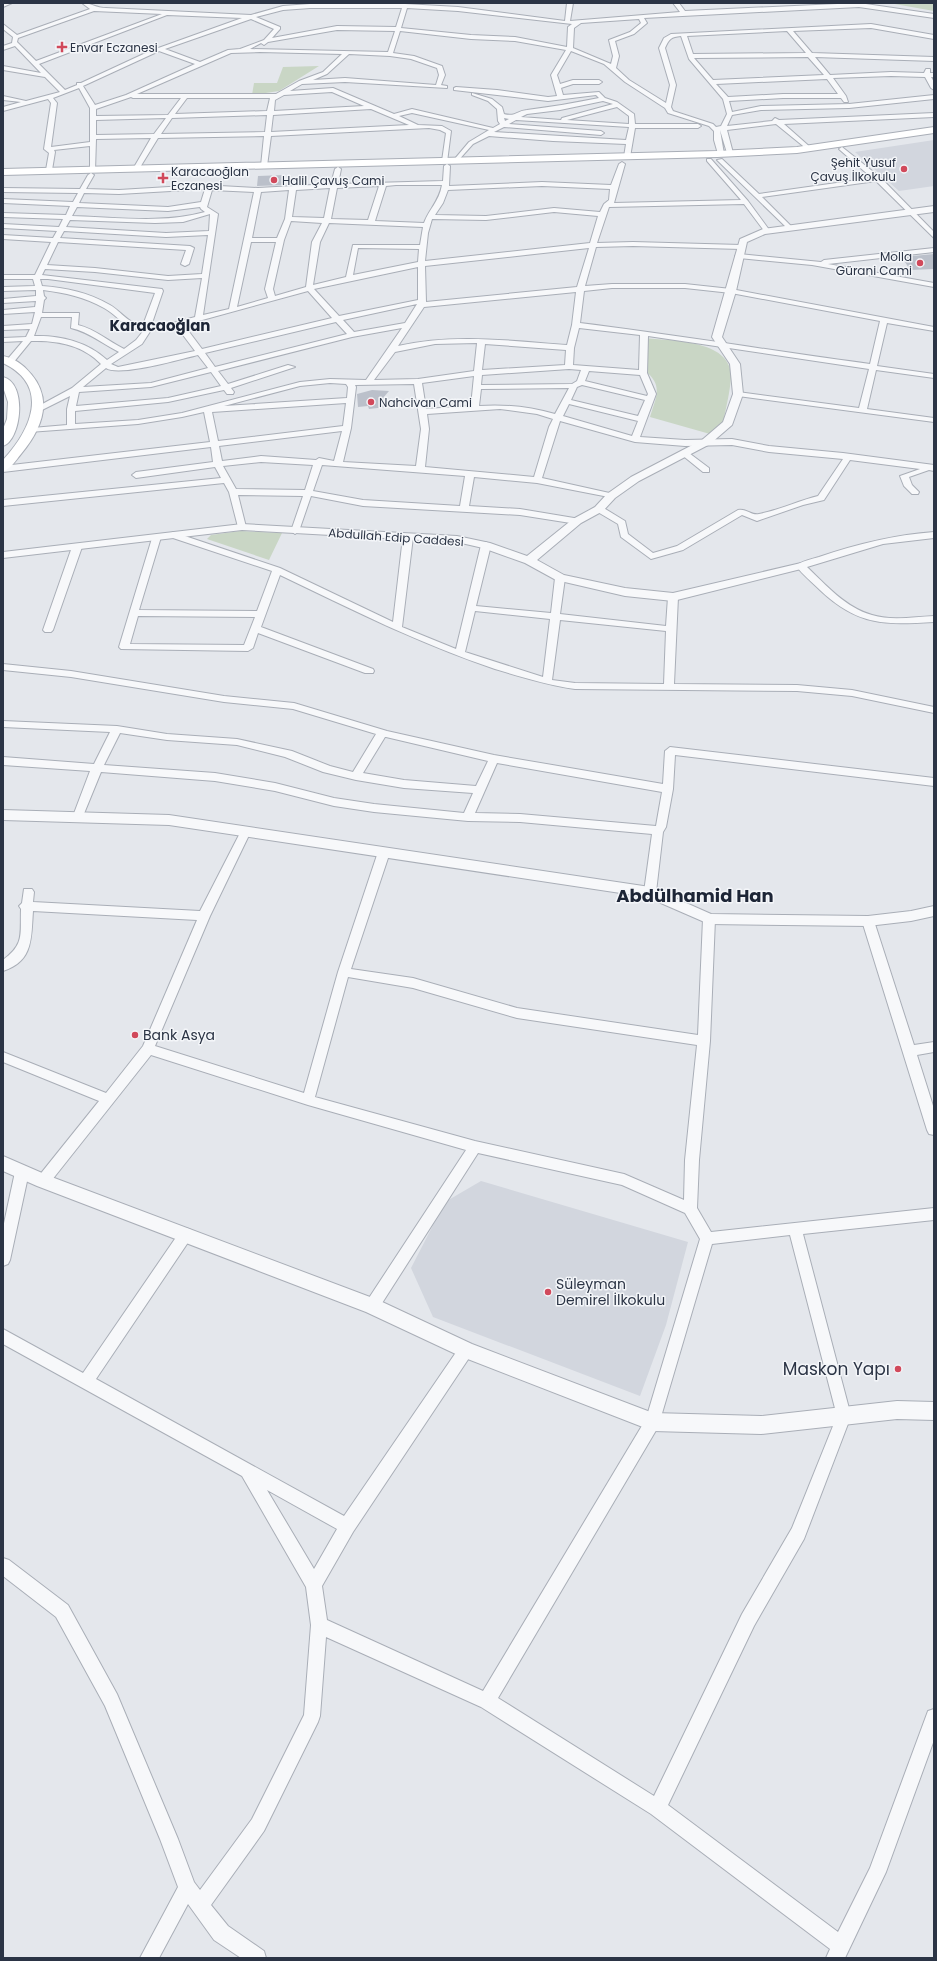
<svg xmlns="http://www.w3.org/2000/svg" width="937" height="1961" font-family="Poppins,sans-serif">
  <rect width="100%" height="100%" fill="#e4e7ec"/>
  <path fill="#d2d6de" d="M934,140V186L899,191L855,152Z
    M481,1181L688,1242L666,1325L640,1396L433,1317L411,1268L445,1202Z"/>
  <path fill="#c9d6c5" d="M889,3H934V11Z
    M319,66L279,91L252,95L254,83H277L283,67Z
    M644,338C670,341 732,339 731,377C730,392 726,408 723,423L710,434L650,417C656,397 664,385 644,370Z
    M240,531L282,533L269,560L207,539L211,535Z"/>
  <path fill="#bbc0ca" d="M285,175L284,185L257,186L258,176Z
    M934,254V269L910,270L902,257Z
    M372,390L389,391L383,398L386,407L369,409L368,406L358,407L357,394Z"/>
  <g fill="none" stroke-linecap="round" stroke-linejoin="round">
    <defs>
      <path id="minor" d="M3,3H12L3,7Z
        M82,3C91,3 96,8 106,8L251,15L283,6L310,4H405L458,7L565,21L567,3H573L570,21L680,12L673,3H679L685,11L859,3L934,14V18L859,7L644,18L647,23L634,34L615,41L619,56L616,68L629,80L666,103L670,85L659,48L664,38L671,34L871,24L934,35V39L871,28L793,31L812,53L934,57V61L815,57L830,75L891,72L924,73L926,69H930V73H934V77H931L934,82V90L931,88L925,77L891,76L833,78L846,96L848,102H844L841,98H783L729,101L732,112L761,106L849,104L934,95V99L849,108L761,110L732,115L727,126L772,121L775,118L779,120L934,113V117L784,124L810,147V149L808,150L776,124L727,130L733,153L730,155L727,153L720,130L724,154L721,156L718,154L714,140V131L709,126L668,113L665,108L625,82L604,64L571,51L557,75L560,84L573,80H599L602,82L599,84H573L561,88L563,95L599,92L605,98L617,102L634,114L635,124H698L701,126L698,128H635L630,157L627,159L624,157L626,144L553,141L489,136L473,144L456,163L453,161L469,142L489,130L412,113L399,116L418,125L442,126L451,131L447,162L442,161L446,133L440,130L429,128L271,136L267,166L264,168L261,166L264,136L158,138L139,169L136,171L133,169L151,138L96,139L95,171L90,170V146L54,150L55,152L52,170L49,172L46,170L49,153L44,149L51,103L48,99L3,111V107L21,102L3,100V96L26,101L60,92L45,77L3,70V66L41,73L15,46L3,50V46L12,43L13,37L3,29V24L17,35L90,9ZM310,8H402L396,27L337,26L272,38L280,29V27L256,17L283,10ZM407,8L458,11L572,24L568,27L567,47L515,37L471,35L401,28ZM94,11L162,14L36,61L17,42L18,38ZM167,15L242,18L150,51L81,83H77V85L65,90L39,64ZM251,19L274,29L264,40L240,49L228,50L200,62L165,49ZM639,19L641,23L630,32L609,40L613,56L611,64L573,48L574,28L581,23ZM337,30L395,31L388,52L250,49L261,43L264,45L268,42ZM400,31L471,39L515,41L566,50L551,75L557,96L548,97L497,90L456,87L454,88V90L548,101L596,95L599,98C575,103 551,107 527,110C516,111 516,117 504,114L502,107L492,99L472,93V95L488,101L497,109L498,121L500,124L493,128L412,109L394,114L333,88L290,91L302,84L345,82L447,88V86L441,85L445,75L442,66L414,56L393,53ZM787,31L806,53L693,54L687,36ZM681,36L689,59L723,99L727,114L721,126L716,127L713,124L673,111L671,107L676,85L665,48C669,39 671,37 681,36ZM159,51L195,64L126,95L95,105L83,86ZM260,52L342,54L323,72L299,81L276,94H137L231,53ZM349,54L390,56L411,59L437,68L439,75L436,85L345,78L313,80L327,74ZM808,57L824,75L713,80L694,58ZM827,79L838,94H783L728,97L716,84ZM79,88L90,108V142L51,147L57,103L53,98ZM332,92L364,106L274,111L275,100L284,95ZM131,97L133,98H181L168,115L96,116V109ZM187,98H270L267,111L175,114ZM603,101L613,104L562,118L561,120L521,117L527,114L560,110ZM617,107L629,116V124L567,120ZM371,109L409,125L271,132L273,115ZM267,115L265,132L161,134L172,118ZM166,118L154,134L96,135V120ZM504,118L509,119L505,121ZM516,120L629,127L626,140L494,132L504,127L601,135L604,133L601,131L509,124Z
        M842,147L881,178L934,232V238L876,181L762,197L793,228L788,229L717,160L722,159L759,194L872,178L840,150L839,149Z
        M707,159H711L748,201L770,231L769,232H765L744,204L609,207L597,243L633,242L741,245L745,247L741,249L633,246L596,247L585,286L612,284H685L731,289L934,327V331L887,323L877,366L934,374V378L876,370L867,409L934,418V422L738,396L734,394L738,392L859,408L869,369L648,336L647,373L656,394L640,437L685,440L732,439L769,446L843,453L934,465V471L929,470L909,477L912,485L919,492L918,494H912L904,486L900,476L920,469L850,460L824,500L803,505L757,521L742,515L683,550L651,559L621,537L618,524L596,511V507H602L625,521L628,534L653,553L677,546L738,510C746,508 752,516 759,514C779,510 798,501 818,496L843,459L769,452L732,445L685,446L635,442L560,421L542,478L614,494V498L537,483L474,477L469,506L520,509L580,519V523L577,524L520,515L363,506L311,496L299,531L295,534L291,531L303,496L238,495L246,527L242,530L238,527L229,492L224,483L3,506V500L221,478L215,467L136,478L132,475L136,472L213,462L211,447L3,472V466L210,442L204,412L182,417L138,424L29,432L28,430L32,428L67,425V409L70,396L42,410L35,408L72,388L101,364C83,345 57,340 31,341L13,363L6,361L23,341L3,342V338L26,337L30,329L3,330V326L32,324L35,312L3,314V310L35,307L36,301L3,303V299L36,296V290L3,291V287L35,286L33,279H3V275H35L51,242L3,239V235L53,238L57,231L3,228V224L59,227L63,219L3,217V213L66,215L70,206L3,203V199L73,202L78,193L3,192V188L80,189L88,175L91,173L94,175L86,189L119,190L202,185L258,188L331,184L335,169L338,167L341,169L338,184L443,181L444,166L447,164L450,166L449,186L542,182L611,185L619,164L622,162L625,164L614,203L741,200L707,161ZM396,185H442C439,202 429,209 424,223L375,221L386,186ZM379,186L368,220L331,219L337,188ZM542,186L610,189L609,200L604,204L600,212L554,208L486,216L435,215L443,203L448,190ZM330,188L324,218L292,217L296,190ZM205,189L201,202L168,207L79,203L84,193L119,194ZM212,190L254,192L229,309L203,315L218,214L207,207ZM289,190L285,219L277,238H252L261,192ZM77,207L168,211L200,207L201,209L205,212C162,224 116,217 72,216ZM554,212L598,216L590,243L425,261L428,233L432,219L486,220ZM210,214L209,231L166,233L66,227L70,220L155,223L183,222ZM291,221L322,223L312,242L306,287L275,296L273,289L284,240ZM329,223L423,227L420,245H353L346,277L313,285L320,242ZM64,231L166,237L208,235L202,274L168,276L95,268L47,265L58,242L186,250L181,264L185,266L189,264L194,248L190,246L60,238ZM251,242H276L265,289L268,298L237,307ZM358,248L419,249L418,262L353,275ZM589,248L577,287L426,302L425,266ZM418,267V300L339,316L314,289ZM45,269L95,272L168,280L202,278L195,317L166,325L151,326L163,291L162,289L42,275ZM40,279H48L155,293L143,325C128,324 122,312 110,305C87,292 67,288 42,286ZM612,288H685L731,293L880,321L870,364C773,351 677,335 580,323L584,291ZM43,290C65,293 85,297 104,308C120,317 123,328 144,330L136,340L124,349C108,341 95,329 78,325L79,313H42L44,300L46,298L44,296ZM308,291L332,318L202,349L184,325ZM576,292L572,325L567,345C511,341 454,333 398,346L424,307ZM417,304L405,323L354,332L343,320ZM41,317H72L71,328C89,332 103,344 119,352L107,360C88,342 60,335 34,336ZM336,322L347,334L215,367L205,353ZM177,327L195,351L118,367L111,364L142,344L151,330ZM402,328L366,380L330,379L300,382L182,413L138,420L75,424V411L168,402L224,390L227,394H233L234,392L231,388L295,367L288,365L228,384L218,371L352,337ZM579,328L640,335L639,370L573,365L574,348ZM477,343L474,371L418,379L374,380L395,352L435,344ZM485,344L566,350L565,365L482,370ZM198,355L208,368L151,383L83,387L106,368C119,377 181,359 198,355ZM569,369L581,370L577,381L572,384L481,385L482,375ZM589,371L640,375L648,394L647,396L585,381ZM211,372L221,386L168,398L76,406L79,392L151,387ZM474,376L471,406L426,409L422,383ZM330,383L346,384L348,387L347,398L224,406L300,386ZM414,384L421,429L416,466L343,462L351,428L356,387L355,385ZM582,385L645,400L638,416L571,400L577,387ZM569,388L555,414C530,407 505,404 479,406L481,389ZM346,403L343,426L218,441L212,412ZM569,404L638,421L632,436L563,416ZM500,409L537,414L553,419L549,427L534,477L425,467L429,429L427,414ZM342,431L334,461L319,458L316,460L261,456L222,461L219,446ZM261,462L313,465L305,490L236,489L223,466ZM322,465L465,476L460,506L363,500L313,491Z
        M934,248V252L828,264L934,283V287L812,265L739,258L735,256L739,254L821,262L824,260Z
        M685,450L709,468V472H703L682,455V451Z
        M173,532L280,568L393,622L403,537L405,535H411L413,537L402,627L456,649L481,545L486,542L491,545L476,606L551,613L555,578L560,575L565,578L560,614L666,626L668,597L670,595H676L678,597L674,684L797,685L852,690L934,707V713L852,696L797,691L575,689C547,685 522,677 495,669C420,644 351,609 280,575L261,627L373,669L374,671L373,673H365L258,633L253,648L248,651L121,649L119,647L153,535H159L161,537L139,610L257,611L272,571L170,537L168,535ZM475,611L550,619L543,677L465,652ZM138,616L255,617L244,645L130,644ZM560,620L666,631L664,684L575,683L552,680Z
        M934,532V538L883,544L807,567C826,585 846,608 872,615C891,621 914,617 934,616V622C885,625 858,626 820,590C812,582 803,575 796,566C801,561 812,559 819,557C857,544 894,535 934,532Z
        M77,544L82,547L53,630L51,632H45L43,630L72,547Z
        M3,664L71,671L224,696L294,703L387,731L494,755L663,784L665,751L670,747L934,778V786L675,755L673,789L666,827L663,832L656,892L654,895H646L644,892L652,834L520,822L468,821L374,812L334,806L275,791L215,781L101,772L83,816L82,819H74L73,816L90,771L3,765V757L94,764L110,732L3,727V721L117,726L167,734L237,739L292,751L330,766L353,772L376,734L293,709L224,702L71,677L3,670ZM120,733L167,740L237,745L285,757L323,772L356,780L404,788L473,793L464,813L374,804L334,798L275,783L215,773L104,765ZM385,737H386L488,761L476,786L404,780L363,773ZM497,763L662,792L656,826L520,814L475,813Z
        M246,827L251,831L210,916L155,1046L304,1093L338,972L378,852L384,848L390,852L351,969L413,978L517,1008L698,1035L703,919L705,916H713L715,919L710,1041L699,1160L697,1208L711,1232L934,1208V1220L803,1234L851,1416L804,1539L754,1626L668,1805L838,1932L870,1868L928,1711L934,1709V1740L886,1872L845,1958H826L830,1949L651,1814L481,1707L326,1637L320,1716L318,1722L264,1831L211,1905L228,1926L264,1951L266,1958H241L214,1940L188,1904L159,1958H140L178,1887L160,1839L105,1706L56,1617L3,1576V1558L9,1560L68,1605L117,1694L178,1839L194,1882L200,1890L252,1819L304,1715L311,1625L306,1587L242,1476L3,1344V1329L83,1373L181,1230L186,1228L191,1230L193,1234L191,1238L96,1379L344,1516L461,1345L466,1343L471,1345L473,1350L471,1355L353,1532L322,1586L327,1620L483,1691L646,1419L700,1239L685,1213L622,1185L478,1153L377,1311L372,1313L367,1311L365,1306L367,1301L466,1150L308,1105L151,1055L48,1185L43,1187L38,1185L36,1181L38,1177L99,1101L3,1062V1052L106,1093L143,1046L197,920L33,911C31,937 34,961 3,971V960C25,944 20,934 21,909L19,906L22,903L24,889H32L34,892L33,902L200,911L241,831ZM348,977L413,988L517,1018L697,1045L685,1160L684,1200L624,1174L475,1141L315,1097ZM790,1235L837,1416L792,1528L742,1614L654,1796L498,1698L658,1427L712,1244ZM267,1490L337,1529L314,1569Z
        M868,917L872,918L874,921L914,1045L934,1042V1052L917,1055L934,1109V1135L929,1134L927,1130L862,921L864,918Z
        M22,1166L27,1168L29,1172L10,1260L8,1264L3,1266V1228L15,1172L17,1168Z"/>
      <path id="tertiary" d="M934,206V212L765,234L747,242L736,291L722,337L740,364L743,394L732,425L710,444L639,481L615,498L603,511L581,523L537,560L564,575L625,588L673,593L801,563L805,564L807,566L805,568L673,601L625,596L556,580L525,563L483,548L457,542L242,530L3,558V552L242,524L457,536L490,543L527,556L573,519L595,507L607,494L631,477L702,440L723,422L733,394L730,364L712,337L740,239L763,229Z
        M3,810L169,815L650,887L711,914L868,916L911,911L934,906V916L911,921L868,926L709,924L647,897L169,825L3,820Z
        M3,1156L49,1176L378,1300L472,1344L653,1413L761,1416L897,1401L934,1402V1420L897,1419L761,1434L653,1431L460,1356L366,1312L37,1186L3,1171Z"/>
      <path id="secondary" d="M934,127V133L797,153L717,157L3,175V169L717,151L797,147Z
        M3,356C14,358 24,365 31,374C54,401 41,430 21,454C16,460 11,469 3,471V460C31,430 51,386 3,363Z
        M3,377C28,383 21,441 3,446V429L7,419L8,402L3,387Z"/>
    </defs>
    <use href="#minor" stroke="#a9aeb7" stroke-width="2"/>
    <use href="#tertiary" stroke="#a9aeb7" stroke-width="2"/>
    <use href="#secondary" stroke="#a9aeb7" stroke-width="2"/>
    <use href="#minor" fill="#f7f8fa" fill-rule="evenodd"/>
    <use href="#tertiary" fill="#f7f8fa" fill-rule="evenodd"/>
    <use href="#secondary" fill="#fff" fill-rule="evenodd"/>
  </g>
  <g fill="#d1495b" stroke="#f4f6f9" stroke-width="1.5">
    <path d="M60 41h4v4h4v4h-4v4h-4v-4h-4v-4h4z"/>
    <circle cx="904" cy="169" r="4"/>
    <path d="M161 172h4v4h4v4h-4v4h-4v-4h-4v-4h4z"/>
    <circle cx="274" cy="180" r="4"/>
    <circle cx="920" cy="263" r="4"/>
    <circle cx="371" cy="402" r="4"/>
    <circle cx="135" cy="1035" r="4"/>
    <circle cx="548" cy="1292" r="4"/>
    <circle cx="898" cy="1369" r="4"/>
  </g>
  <g text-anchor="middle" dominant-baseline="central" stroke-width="3" stroke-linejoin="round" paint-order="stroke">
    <g font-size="12" fill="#2b3445" stroke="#f4f6f9" text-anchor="start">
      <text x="70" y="47">Envar Eczanesi</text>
      <text x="896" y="162" text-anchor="end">Şehit Yusuf<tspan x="896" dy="14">Çavuş İlkokulu</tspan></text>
      <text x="171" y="171">Karacaoğlan<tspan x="171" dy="14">Eczanesi</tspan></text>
      <text x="282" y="180">Halil Çavuş Cami</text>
      <text x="912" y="256" text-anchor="end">Molla<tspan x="912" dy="14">Gürani Cami</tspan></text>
      <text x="379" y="402">Nahcivan Cami</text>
    </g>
    <g font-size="12" fill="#2b3445" stroke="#f4f6f9">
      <text transform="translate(396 537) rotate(4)">Abdullah Edip Caddesi</text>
    </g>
    <g font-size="14" fill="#2b3445" stroke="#f4f6f9" text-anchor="start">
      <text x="143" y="1035">Bank Asya</text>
      <text x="556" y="1284">Süleyman<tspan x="556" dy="16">Demirel İlkokulu</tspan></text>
    </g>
    <g font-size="15" font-weight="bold" fill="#1d2536" stroke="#f4f6f9">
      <text x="160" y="325">Karacaoğlan</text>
    </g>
    <g font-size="17" fill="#2b3445" stroke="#f4f6f9" text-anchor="end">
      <text x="890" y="1369">Maskon Yapı</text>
    </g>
    <g font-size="18" font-weight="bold" fill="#1d2536" stroke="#f4f6f9">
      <text x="695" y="895">Abdülhamid Han</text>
    </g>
  </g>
  <rect width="937" height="1961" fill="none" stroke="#2b3445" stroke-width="8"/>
</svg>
